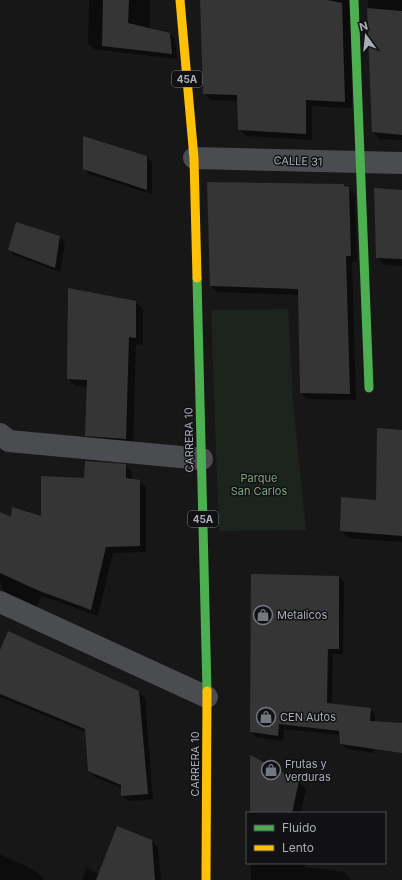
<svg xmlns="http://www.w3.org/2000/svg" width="402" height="880" font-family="Inter,sans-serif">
  <rect width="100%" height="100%" fill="#171717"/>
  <path fill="#1d241e" d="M288,309L293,401L306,530L219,531L211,310Z"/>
  <path fill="#0007" d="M89,0H150V29L170,34L175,39L177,59L94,49L88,44Z
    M200,0H351L352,108L312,106V140L246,136L239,129L238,101L211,100L204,93Z
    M368,0H402V140L380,139L373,132Z
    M147,157L152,162V194L89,174L84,168Z
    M208,183L344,185L355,194L357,262H352L356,400L308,399L301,393L299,295L217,292L211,286Z
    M402,191V266L385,265L377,257Z
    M59,237L65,242L60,272L14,255L9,250Z
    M136,302L143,310V345L136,344L133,446L94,443L86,435L88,387L75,386L68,378Z
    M402,431V542L348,538L341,531L377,501Z
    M125,465L132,472V480H139L146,487V552L113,553L98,616L42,596L36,607L9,596L2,589L0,581V513L12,518H42L85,479Z
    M339,577L344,582L343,654H333L332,704L370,709L375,715L374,753L347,749L341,744V735L284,729L283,741L256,737L251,732Z
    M0,657L139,692L145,698L153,800L128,801L122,795V788L95,777L89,771L86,732L0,697Z
    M299,782L306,789L301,813H251Z
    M152,841L158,848L161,880H82L87,868L99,874Z
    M0,854L34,870L43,878V880H0Z
    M251,863H305V867L344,872L351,880H251Z"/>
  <path fill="#353536" d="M103,0H129L128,23L170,33L172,54L102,46Z
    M200,0H327L342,3L345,102L306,100V134L238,130L237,95L203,94Z
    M367,8L402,11V135L372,132Z
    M83,136L147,156V190L83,169Z
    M207,182L344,184V186L349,187L351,256H346L350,394L300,393L298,289L210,286Z
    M374,188L402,190V259L376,258Z
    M16,222L60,236L55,268L8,250Z
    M68,288L136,301V338L129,337L126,439L85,436L87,380L67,379Z
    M377,428L402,430V536L340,531L341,497L376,500Z
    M85,461L126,464V478L140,480V546L106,547L91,610L37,590L0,573V512L11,517L12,507L41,516V476L84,478Z
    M251,574L339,576V649H328L327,703L371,708L370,721L402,723V753L340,744L339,731L279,724L278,736L250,732Z
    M8,631L139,691L148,794L121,796V785L88,771L85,729L0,694V650Z
    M250,755L299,781L292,813H250Z
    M117,826L152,840L155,880H96Z"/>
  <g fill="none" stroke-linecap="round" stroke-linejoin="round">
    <path stroke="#4b4c50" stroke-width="22" d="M194,158L402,163
      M0,434L9,441L202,459
      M0,602L207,697"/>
    <path stroke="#4caf50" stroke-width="9" d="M354,0L369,388
      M197,278L207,691"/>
    <path stroke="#ffc107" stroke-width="9" d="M180,0L194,158L197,278
      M206,880L207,691"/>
  </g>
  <defs>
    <symbol id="shop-ring" viewBox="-11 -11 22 22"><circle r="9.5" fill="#111113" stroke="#757880" stroke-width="1.5"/><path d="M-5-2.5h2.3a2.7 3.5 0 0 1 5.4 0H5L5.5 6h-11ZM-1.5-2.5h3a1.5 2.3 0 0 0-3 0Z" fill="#757880"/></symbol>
  </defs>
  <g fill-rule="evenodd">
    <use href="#shop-ring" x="252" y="604" width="22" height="22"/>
    <use href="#shop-ring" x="255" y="706" width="22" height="22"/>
    <use href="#shop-ring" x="260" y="759" width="22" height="22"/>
  </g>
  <g text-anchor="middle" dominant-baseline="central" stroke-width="3" stroke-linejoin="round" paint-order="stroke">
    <g fill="#111113" stroke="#7b7e86" stroke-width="1">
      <rect x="172" y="71" width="30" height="16" rx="3"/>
      <rect x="188" y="511" width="30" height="16" rx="3"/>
    </g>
    <g font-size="10" font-weight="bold" fill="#a8adb8">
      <text x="187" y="79">45A</text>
      <text x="203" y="519">45A</text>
    </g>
    <g font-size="11" fill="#a8adb8" stroke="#111113">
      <text transform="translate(298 161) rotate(2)">CALLE 31</text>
      <text transform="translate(189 440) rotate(-91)">CARRERA 10</text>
      <text transform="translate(195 764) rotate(-90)">CARRERA 10</text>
    </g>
    <g font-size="11" fill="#7fa381" stroke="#111113">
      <text x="259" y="478">Parque<tspan x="259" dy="13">San Carlos</tspan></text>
    </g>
    <g font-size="11" fill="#a8adb8" stroke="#111113" text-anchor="start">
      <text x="277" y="615">Metalicos</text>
      <text x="280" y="717">CEN Autos</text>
      <text x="285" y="764">Frutas y<tspan x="285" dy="13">verduras</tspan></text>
    </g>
  </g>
  <rect x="246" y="812" width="140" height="52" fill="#111113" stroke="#4d4f55"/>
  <rect x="254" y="825" width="20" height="6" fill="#4caf50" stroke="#4d4f55"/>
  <text x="282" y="832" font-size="12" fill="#a8adb8">Fluido</text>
  <rect x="254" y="845" width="20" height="6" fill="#ffc107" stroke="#4d4f55"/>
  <text x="282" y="852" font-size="12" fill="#a8adb8">Lento</text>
  <g transform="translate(366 36) rotate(345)" stroke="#111113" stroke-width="3" paint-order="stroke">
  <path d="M0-3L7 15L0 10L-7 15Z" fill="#a8adb8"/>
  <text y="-6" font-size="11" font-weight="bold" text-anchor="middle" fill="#a8adb8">N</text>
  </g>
</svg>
